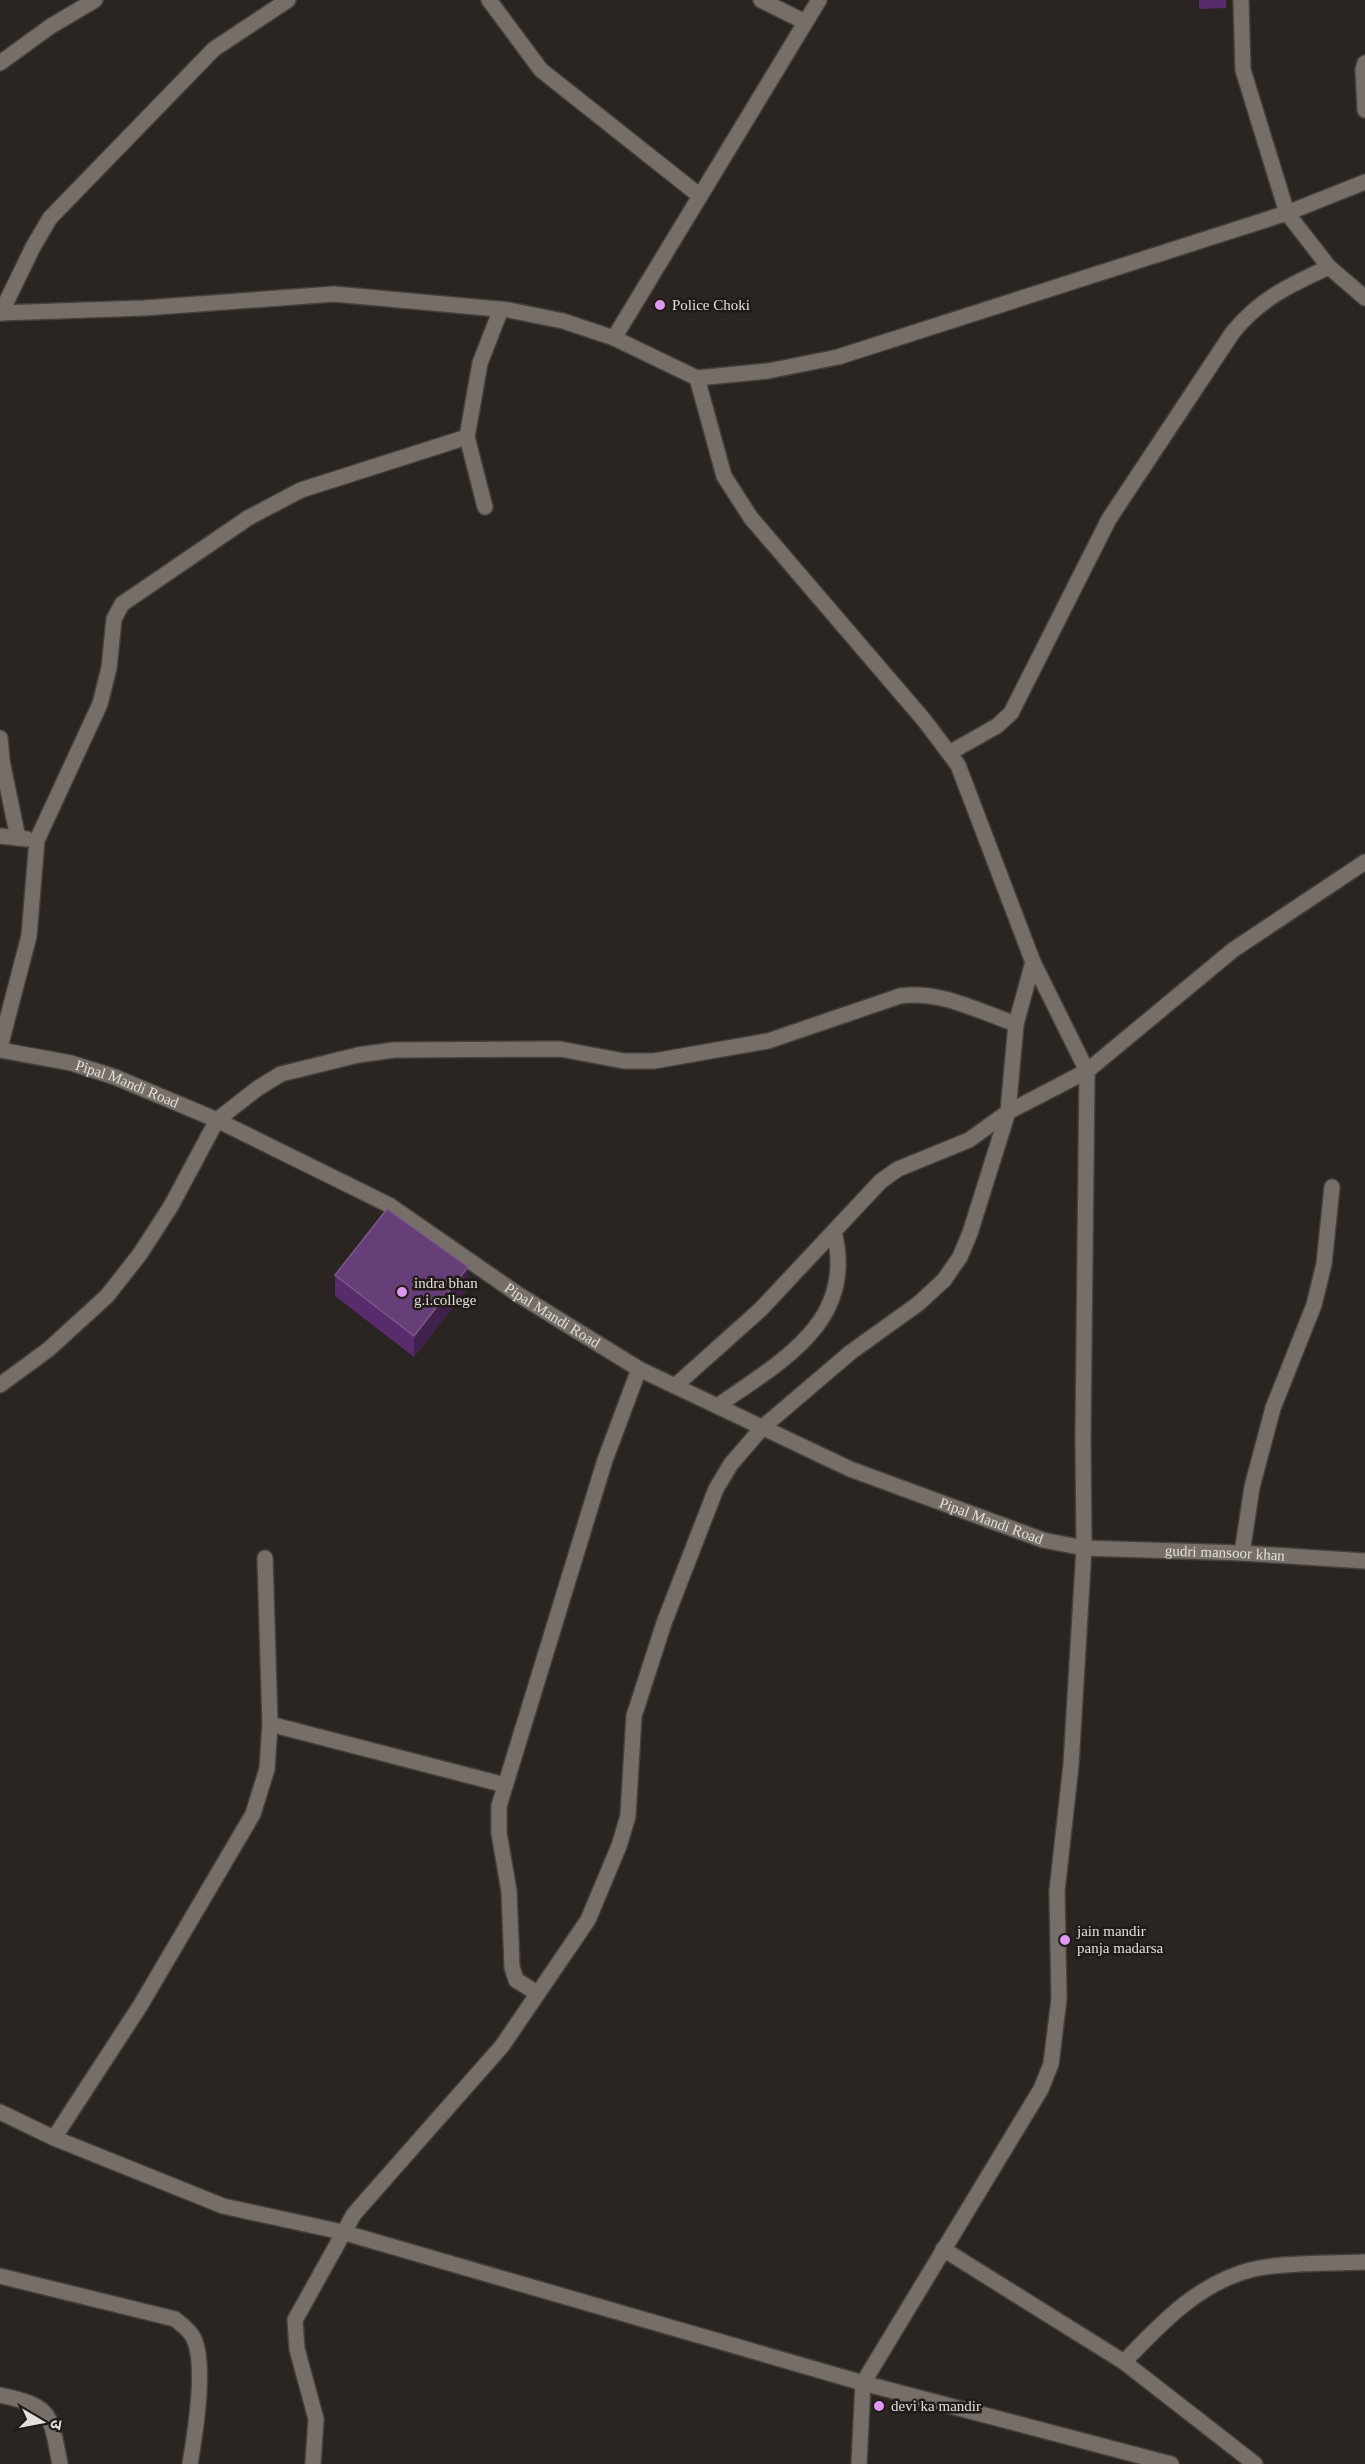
<svg xmlns="http://www.w3.org/2000/svg" width="1365" height="2464" font-family="'Times New Roman','Noto Sans Devanagari',serif">
  <rect width="100%" height="100%" fill="#2a2520"/>
  <g fill="none" stroke-linecap="round" stroke-linejoin="round">
    <defs>
      <g id="minor">
        <path d="M489,0L541,70L700,196"/>
        <path d="M761,0L805,22"/>
        <path d="M1241,0L1243,70L1287,213L1329,267L1365,298"/>
        <path d="M0,63L51,26L95,0"/>
        <path d="M1365,63L1363,70L1365,110"/>
        <path d="M0,313L144,308L334,294L509,310L563,321L614,338L697,378L768,371L838,357L1287,213L1365,182"/>
        <path d="M1,313L33,247L50,218L214,49L288,0"/>
        <path d="M614,338L819,0"/>
        <path d="M697,378L724,476L751,518L924,720L958,765L1033,962L1087,1071L1083,1437L1084,1548L1071,1765L1057,1891L1059,1999L1051,2064L1041,2089L863,2383L859,2464"/>
        <path d="M485,507L467,437L480,363L501,309"/>
        <path d="M0,738L2,761L18,838"/>
        <path d="M949,753L997,726L1011,713L1109,519L1233,332C1261,298 1290,285 1329,267"/>
        <path d="M0,836L27,839"/>
        <path d="M0,1047L29,936L37,840L100,704L109,668L114,619L122,604L248,518L301,490L467,437"/>
        <path id="s1" d="M0,1050L71,1063L115,1077L217,1120L389,1205L519,1295L639,1369L850,1469L1043,1540L1084,1548L1242,1553L1365,1561"/>
        <path d="M0,1385L49,1349L107,1296L140,1254L171,1206L217,1120L258,1088L281,1074L358,1055L394,1050L560,1049L624,1061H654L768,1041L900,996C940,990 978,1011 1016,1024"/>
        <path d="M675,1386L761,1309L881,1181L898,1169L969,1140L1008,1112L1087,1071L1233,950L1365,862"/>
        <path d="M719,1405C781,1361 857,1322 834,1232"/>
        <path d="M1242,1553L1252,1487L1273,1408L1314,1305L1324,1264L1332,1187"/>
        <path d="M270,1724L505,1785"/>
        <path d="M537,1993L516,1980L512,1967L509,1891L499,1833V1806L605,1460L639,1369"/>
        <path d="M0,2112L54,2138L223,2206L342,2232L863,2383L1171,2464"/>
        <path d="M54,2138L140,2006L253,1814L267,1769L270,1724L265,1558"/>
        <path d="M943,2249L1124,2362L1255,2464"/>
        <path d="M0,2276L175,2319C182,2325 190,2330 194,2339C206,2365 195,2435 190,2464"/>
        <path d="M1124,2362C1161,2323 1202,2279 1259,2268C1293,2262 1330,2264 1365,2262"/>
        <path d="M0,2395C53,2406 50,2414 60,2464"/>
        <path d="M313,2464L316,2419L297,2349L295,2320L354,2214L502,2046L588,1920L619,1846L628,1816L634,1716L664,1623L716,1489L731,1464L763,1427L851,1352L918,1304L944,1280L960,1257L970,1233L1008,1112L1016,1024L1033,962"/>
      </g>
    </defs>
    <use href="#minor" stroke="#45403c" stroke-width="18"/>
    <use href="#minor" stroke="#766f69" stroke-width="15"/>
  </g>
  <path fill="#572b6c" d="M1199,0H1226V8L1199,9Z
    M335,1275L468,1288L414,1357L335,1296Z"/>
  <path fill="#3f2149" d="M468,1267V1288L414,1357V1336Z"/>
  <path fill="#663f78" stroke="#7a5888" stroke-width="1.5" d="M387,1209L468,1267L414,1336L335,1275Z"/>
  <g fill="#de98f2" stroke="#211b17" stroke-width="2">
    <circle cx="660" cy="305" r="6"/>
    <circle cx="402" cy="1292" r="6"/>
    <circle cx="1065" cy="1940" r="6"/>
    <circle cx="879" cy="2406" r="6"/>
  </g>
  <g text-anchor="middle" dominant-baseline="central" stroke-width="5" stroke-linejoin="round" paint-order="stroke">
    <g font-size="15" fill="#e2dedb" stroke="#211b17" text-anchor="start">
      <text x="672" y="305">Police Choki</text>
      <text x="414" y="1283">indra bhan<tspan x="414" dy="17">g.i.college</tspan></text>
      <text x="1077" y="1931">jain mandir<tspan x="1077" dy="17">panja madarsa</tspan></text>
      <text x="891" y="2406">devi ka mandir</text>
    </g>
    <g font-size="15" fill="#e2dedb" stroke="#211b17">
      <text stroke="none"><textPath href="#s1" startOffset="132">Pipal Mandi Road</textPath></text>
      <text stroke="none"><textPath href="#s1" startOffset="618">Pipal Mandi Road</textPath></text>
      <text stroke="none"><textPath href="#s1" startOffset="1104">Pipal Mandi Road</textPath></text>
      <text stroke="none"><textPath href="#s1" startOffset="1342">gudri mansoor khan</textPath></text>
    </g>
  </g>
  <g transform="translate(42 2422) rotate(100)" stroke="#211b17" stroke-width="4.5" paint-order="stroke">
  <path d="M0-4.5L10 22L0 15L-10 22Z" fill="#e2dedb"/>
  <text y="-9" font-size="16" font-weight="bold" text-anchor="middle" fill="#e2dedb">उ</text>
  </g>
</svg>
